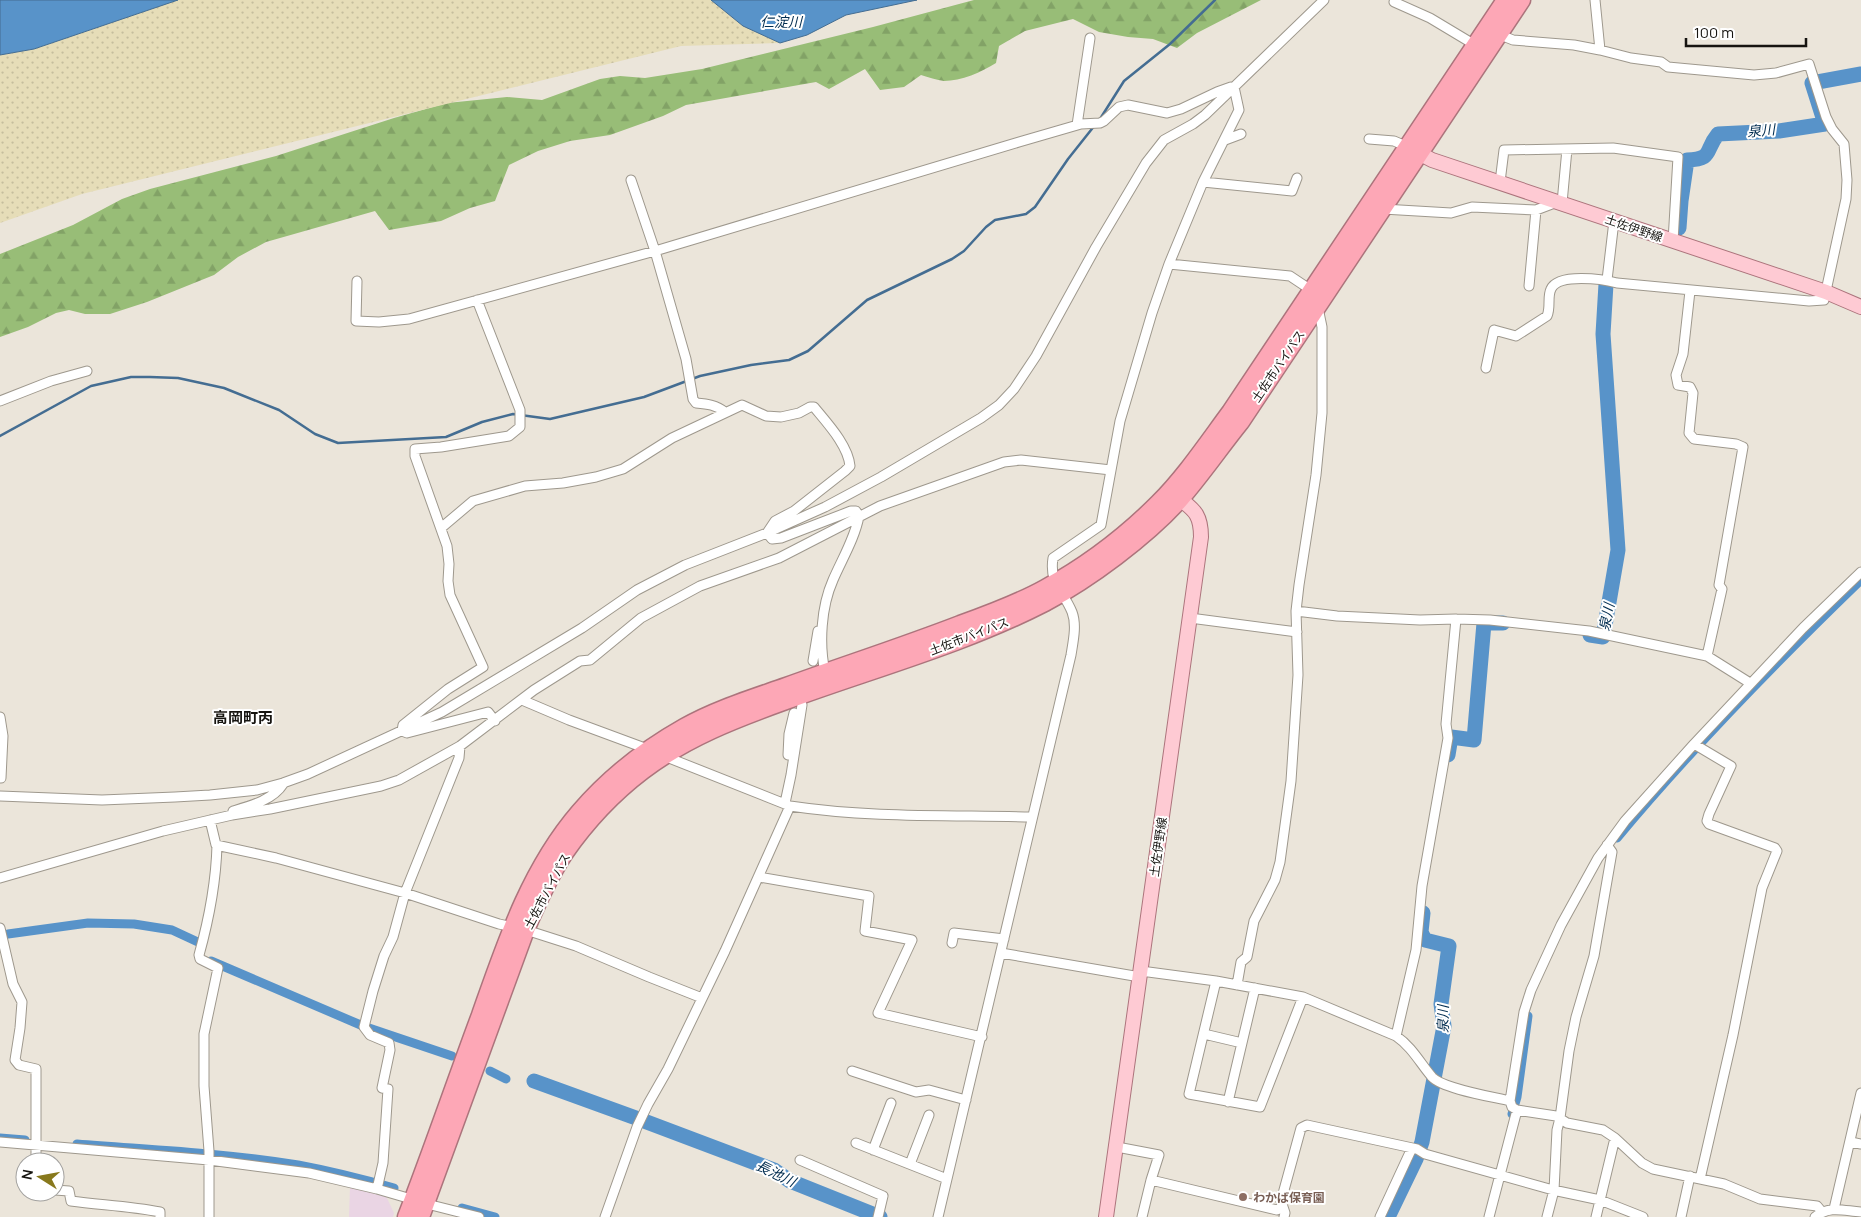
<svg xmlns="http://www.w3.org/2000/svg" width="1861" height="1217" font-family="Manrope,'Noto Sans JP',sans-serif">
  <defs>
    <pattern id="forest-firs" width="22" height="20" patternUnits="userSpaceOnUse" patternTransform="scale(1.25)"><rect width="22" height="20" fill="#98bd77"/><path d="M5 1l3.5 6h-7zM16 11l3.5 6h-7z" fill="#82a266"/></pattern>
    <pattern id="sand-dots" width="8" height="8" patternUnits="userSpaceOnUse" patternTransform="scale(1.25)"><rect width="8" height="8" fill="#e6ddb8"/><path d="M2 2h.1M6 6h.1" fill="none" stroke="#c5bd9d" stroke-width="1.8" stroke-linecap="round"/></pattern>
  </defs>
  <rect width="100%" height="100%" fill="#ebe5da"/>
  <path fill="#ead5e4" d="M350,1187L386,1196L394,1213L393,1217H349Z"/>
  <path fill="url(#forest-firs)" d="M974,0H1261L1197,33L1177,48L1153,39L1128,37L1099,32L1073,19L1025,31L999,46L996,63C982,72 961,81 944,81C937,80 928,77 921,75L904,87L880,90L865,69L829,89L816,82L686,105L663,116L610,135L570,141L538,151L509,165L495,201L470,208L441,221L389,230L375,211L266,242L238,257L214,275L147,302L110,314H85L69,310L56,313L28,327L0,337V254L73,225L122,199L150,189L276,156L394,118L447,103L507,97L542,100L600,79L620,76L645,78L702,69L873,27Z"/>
  <path fill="url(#sand-dots)" d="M178,0H711L743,26L780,43L681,46L82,194L0,223V55L34,49Z"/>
  <path fill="#5893c9" stroke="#446d92" d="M0,0H178L34,49L0,55Z
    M711,0H917L846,15L807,35L780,43L743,26Z"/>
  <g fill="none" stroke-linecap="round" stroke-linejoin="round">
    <path stroke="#446d92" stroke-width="2.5" d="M1100,119L1124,81L1170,44L1215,0
      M0,436L91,386L131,377H150L178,378L224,388L279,410L315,434L338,443L446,437L482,422L513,414L550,419L644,397L700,376L751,365L789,360L808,351L867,300L952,259L964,251L986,227L995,220L1026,214L1035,207L1068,159L1095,125"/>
    <path stroke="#5893c9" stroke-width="9" d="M1617,838C1693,747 1776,662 1861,580
      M8,934L88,923L134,924L172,930L200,943
      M211,961L363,1026
      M366,1027L452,1056
      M490,1071L506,1079
      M1512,1114L1517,1097L1528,1016
      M0,1138L25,1140
      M77,1144C151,1150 225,1153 298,1165C330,1171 362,1179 394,1188
      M462,1208L495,1217"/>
    <path stroke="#5893c9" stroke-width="15" d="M1679,228L1681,201L1687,160C1714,159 1704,151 1718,134L1779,131L1825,124L1812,83L1861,74
      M1590,635L1603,637L1618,550L1603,334L1606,284
      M1448,755L1451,737L1474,740L1484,623H1503
      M534,1081L636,1118
      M644,1121L774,1170L790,1181L880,1217
      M1388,1217L1416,1159L1422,1142L1444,1026L1441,1004L1449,946L1425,940L1421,932L1423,913"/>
    <defs>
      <path id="street" d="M1394,2L1430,18L1475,45
        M1498,34L1513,40L1574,45L1600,50L1595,0
        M1077,125L1090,38
        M1369,139L1394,141L1408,147
        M1225,140L1241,134
        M631,180L655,251L686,359L693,399L696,403C708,404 716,405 725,412
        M1203,182L1292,191L1297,178
        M1500,182L1504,150L1613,148L1678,157L1673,241
        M1562,203L1567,149
        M1383,209L1451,213L1472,207L1536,210L1557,202
        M1169,264L1290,276L1305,286L1312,293
        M1607,280L1614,221
        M357,281L356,321L379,322L409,319L655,251L1019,142L1081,124L1100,123L1104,121L1119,107L1128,105L1167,113L1181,109L1217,92L1231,87
        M1529,286L1536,210
        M1690,291L1683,354L1676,375L1678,385L1690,387L1693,393L1689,433L1694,439L1736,444L1743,447L1719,585L1722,589L1707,656
        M477,300L520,410V427L509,436L441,447L415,449V456L447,546L449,564L448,581L450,595L483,667L448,689L403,725L402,731L407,733L488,712L495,721
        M1486,368L1494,330L1516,336L1547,316C1551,307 1547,297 1551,289C1558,273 1603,279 1617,283L1809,301L1824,300L1846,199L1847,180L1844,144L1832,129L1826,117L1809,64L1776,73L1754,75L1668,67L1661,62L1631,58L1600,50
        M0,401L51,381L87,371
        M441,528L473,501L525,486L563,483L596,477L623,469L672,438L742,405L766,416L781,417L799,413L810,407H814C827,423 848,445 850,466L845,471L794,511L775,521L767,533L772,539L781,538L851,511H856L859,516C855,538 842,559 833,580C821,607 819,644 825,672
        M1296,611L1337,616L1420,620L1456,619L1490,620L1589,631L1707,656L1750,683
        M1190,618L1297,632
        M813,661L818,631
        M522,700L569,720L650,750
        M0,717L3,736L1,778H0
        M1694,744L1731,766L1709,814L1707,821L1709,824L1775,848L1777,851L1762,888L1733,1035L1700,1179
        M788,755L789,734L794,713
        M664,756L790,806C869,818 952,815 1032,817
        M0,796L102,800L175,797L210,795L257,790L283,783L308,774L442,712L582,628L637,590L685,565L767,533L825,507L881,477L981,418L999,405L1014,389L1036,356L1096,247L1146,163L1164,140L1193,124L1205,115L1324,0
        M785,803L791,775L802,705L799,696
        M232,815L270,809L381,786L399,780L460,746L534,690L580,661L590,660L641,618L700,586L779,558L880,506L1004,462L1021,460L1111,470
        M210,820L216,845L276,858L405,893L499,924L526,930L576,946L649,977L702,998
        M759,877L869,896L865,931L912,940L878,1013L982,1037
        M0,878L163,831L232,815L233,811C250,806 273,800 283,784
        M0,928L13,984L22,1002L20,1028L15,1060L19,1065L36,1069V1162
        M952,943L954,933L1004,939
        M1001,953L1140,977
        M1141,971L1216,981L1303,997L1396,1036C1412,1047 1420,1063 1432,1077C1443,1089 1494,1097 1510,1101L1512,1107L1517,1110L1556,1116L1567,1123L1603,1130L1615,1138L1596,1217
        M1216,981L1189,1094L1260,1107L1303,997
        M1237,985L1241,962L1247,957L1254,921L1275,880L1280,862L1291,781L1298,675L1296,611L1299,585L1316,475L1322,413V327L1318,308
        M1204,1034L1242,1043
        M1396,1036L1416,950L1422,886L1448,738L1446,724L1456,619
        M852,1071L916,1092L929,1090L966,1100
        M1510,1101L1524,1012L1531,990L1561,925L1598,858L1625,821L1694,744L1803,628L1861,572
        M1228,1102L1255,988
        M1615,1138L1642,1163L1653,1169L1724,1184L1760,1199L1817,1206L1822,1212
        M0,1142L209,1160L309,1173L377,1189L435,1206L479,1217
        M1851,1142L1861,1144
        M856,1143L947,1179
        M1117,1147L1159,1155L1151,1180
        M873,1150L891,1103
        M800,1160L883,1196L878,1217
        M910,1164L929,1115
        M377,1189L383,1163L388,1089L382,1088L390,1050L389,1043L370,1035L364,1027L373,991L384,956L393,937L405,893L459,758L460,746
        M55,1190L69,1191L71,1201C100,1205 131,1206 160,1212V1217
        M1834,1209L1861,1093
        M209,1217V1151L204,1086V1034L218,968L200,959L199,955C209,919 216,884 217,845
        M605,1217L637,1127L648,1104L668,1069L725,951L790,806
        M938,1217L1071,655C1073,642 1077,625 1072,612C1063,590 1049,584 1053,558L1101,525L1120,421L1152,313L1169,264L1203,182L1239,110L1234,87
        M1142,1217L1151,1180L1277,1210L1283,1207
        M1284,1217L1285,1213L1281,1201L1301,1128L1307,1125L1417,1149L1425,1154L1553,1190L1600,1200L1643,1217
        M1380,1217L1412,1148
        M1489,1217L1517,1110
        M1547,1217L1554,1190L1557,1130L1560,1118L1569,1051L1576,1017L1594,956L1612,852L1607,845
        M1681,1217L1690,1176
        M1815,1217C1830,1205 1844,1211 1861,1212"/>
      <path id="primary" d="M1411,149L1432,160L1826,292L1861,307
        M1106,1217L1201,537C1201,509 1190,509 1172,492"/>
      <path id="highway" d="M406,1217C432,1150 455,1082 480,1015C505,944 529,870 579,812C608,778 645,749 684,727C716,709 752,698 786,686C844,665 903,646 960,624C988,614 1018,603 1045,588C1085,566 1125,536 1158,503C1185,476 1207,443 1230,412L1505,0
        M421,1217L526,930C537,904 549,877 565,853C586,823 614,793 643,771C686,738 736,719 786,701C873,669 963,645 1045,603C1090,579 1145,538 1179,501C1201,476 1220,448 1241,422L1522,0"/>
    </defs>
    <use href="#street" stroke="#9e988d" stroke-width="11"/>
    <use href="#primary" stroke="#ac747c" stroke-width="16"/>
    <use href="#highway" stroke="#ac747c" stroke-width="19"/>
    <use href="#street" stroke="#fff" stroke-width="9"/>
    <use href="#primary" stroke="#fecad3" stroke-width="14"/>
    <use href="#highway" stroke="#fda7b6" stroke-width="16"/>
  </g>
  <circle fill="#8d6e63" stroke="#fff" stroke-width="2" cx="1243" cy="1197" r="5"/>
  <g text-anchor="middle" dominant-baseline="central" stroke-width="4" stroke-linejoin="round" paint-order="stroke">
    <g font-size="12" fill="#161410" stroke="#fff">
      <text transform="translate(1634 228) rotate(19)">土佐伊野線</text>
      <text transform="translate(1278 366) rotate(-56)">土佐市バイパス</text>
      <text transform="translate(969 636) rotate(-21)">土佐市バイパス</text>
      <text transform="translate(1158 847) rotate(-82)">土佐伊野線</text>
      <text transform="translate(547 891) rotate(-62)">土佐市バイパス</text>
    </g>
    <g font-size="12" font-weight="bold" fill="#785e54" stroke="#fff" text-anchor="start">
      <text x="1253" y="1197">わかば保育園</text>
    </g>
    <g font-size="14" font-style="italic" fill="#002c4f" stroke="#fff">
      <text x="781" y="21">仁淀川</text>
      <text transform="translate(1761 130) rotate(-5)">泉川</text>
      <text transform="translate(1606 617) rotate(-79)">泉川</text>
      <text transform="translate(1442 1019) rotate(-90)">泉川</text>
      <text transform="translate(776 1173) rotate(26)">長池川</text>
    </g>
    <g font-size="15" font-weight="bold" fill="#161410" stroke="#fff">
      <text x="243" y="717">高岡町丙</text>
    </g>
  </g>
  <g transform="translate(40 1177) rotate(281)"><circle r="24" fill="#ffffff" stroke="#a2a19f"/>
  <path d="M0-4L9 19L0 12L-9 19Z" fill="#88791d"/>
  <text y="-8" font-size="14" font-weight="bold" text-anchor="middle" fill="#161410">N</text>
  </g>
  <path d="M1686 38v8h120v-8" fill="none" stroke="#161410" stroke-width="2.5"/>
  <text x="1694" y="38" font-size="15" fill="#161410" stroke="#ffffff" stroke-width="4" paint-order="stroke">100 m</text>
</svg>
